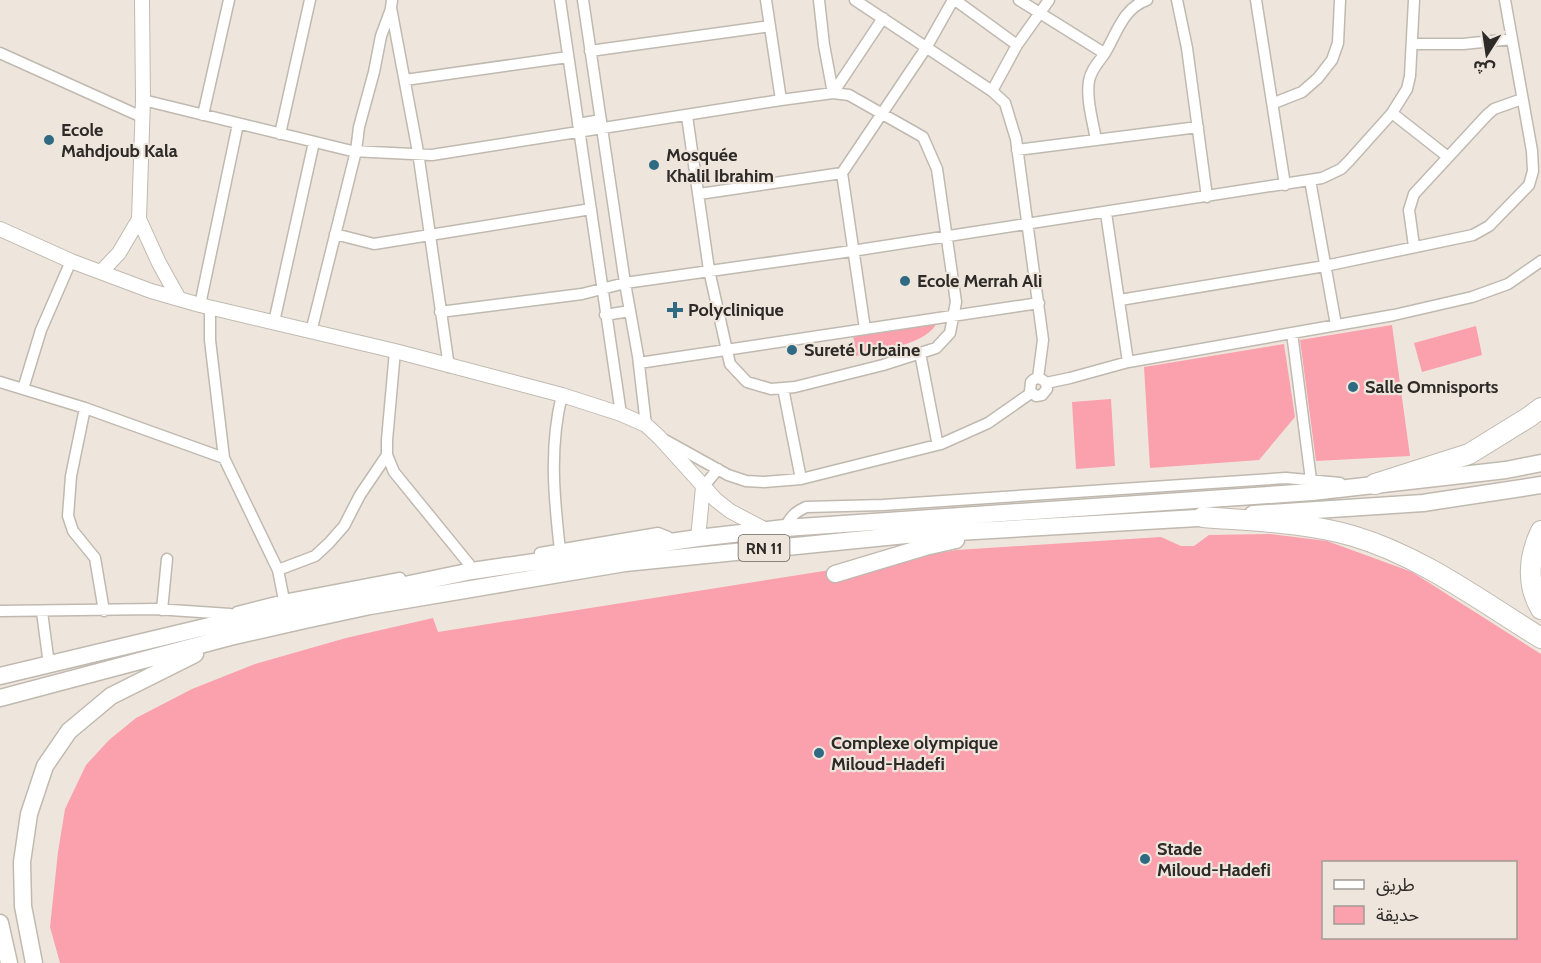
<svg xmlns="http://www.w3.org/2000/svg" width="1541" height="963" font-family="Cabin,'Noto Sans Arabic',sans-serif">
  <rect width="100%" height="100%" fill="#eee6dc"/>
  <path fill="#fba0ad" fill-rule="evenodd" d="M938,320C930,345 879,350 856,356L853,334Z
    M1392,325L1410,456L1316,461L1300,340Z
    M1476,326L1482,355L1422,372L1414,343Z
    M1284,344L1295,417L1259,460L1150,468L1144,367Z
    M1111,399L1115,466L1076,469L1072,402Z
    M1269,534L1327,541L1412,572L1541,654V963H60L50,927L58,852L65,809L86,765L109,740L136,718L192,689L255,664L346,638L433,618L438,632L957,550L1161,537L1181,546H1194L1209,535ZM1324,862H1516V938H1324Z"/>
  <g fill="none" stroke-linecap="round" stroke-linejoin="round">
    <defs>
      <path id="minor" d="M392,0L391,8L418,152L449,367
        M560,0L621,414
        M583,0L625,283L638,356L646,425
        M766,0L781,100
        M819,0L824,45L833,93
        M855,0L992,91L1005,103L1016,139L1043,340L1038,378
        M955,0L1017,45
        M1019,0L1104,53
        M1177,0L1187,48L1207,197
        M1256,0L1285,185
        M1412,44H1463L1512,39
        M590,51L770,26
        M0,53L142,117
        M405,80L568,57
        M992,91L1017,45L1049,0
        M833,93L883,18
        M143,100L352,151L432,155L781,100L833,93L849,95L923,137L937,169L956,302L950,333L936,348L883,365L795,387L771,389L747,382L730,364L709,270L687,116
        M1274,103L1302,92L1318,78L1332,60L1338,43L1340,0
        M1392,113L1448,157
        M203,115L229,0
        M578,124L601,120
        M280,134L310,0
        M1096,140C1093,122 1086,99 1089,81C1091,69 1099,62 1105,53C1117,33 1123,8 1147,0
        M1017,150L1198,127
        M842,173L865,329
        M1310,180L1336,325
        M699,194L842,173L926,48L953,0
        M1106,213L1128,362
        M335,234L374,244L591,209
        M1414,246L1409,210L1414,194L1487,115L1494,109L1522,99
        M1120,300L1325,266L1473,235L1489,226L1529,185L1533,171L1532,151L1505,0
        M200,305L238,124
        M210,307V340L224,458L278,570L284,600
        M440,312L582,294L625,283L852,251L1322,178L1341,169L1349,161L1392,113L1407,89L1410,76L1414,0
        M605,315L630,311
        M274,322L314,142
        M311,332L356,151L359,127L374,72L381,36L391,9
        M1292,333L1311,480
        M395,351L387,440V455L394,472L469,564
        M920,353L937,441
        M639,363L1039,303
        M0,382L85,408L224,458
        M1046,383L1047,389L1042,395L1036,396L1030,391L1031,382C1036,377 1041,377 1046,383L1070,378L1128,362L1394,315L1472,297L1508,284L1541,261
        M783,388L801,479
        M23,389L41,330L71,261
        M85,408L71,476L68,516L73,531L95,558L104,611
        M665,440L728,475L746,481L764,482L801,479L941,444L988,423L1031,393
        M703,487L718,469
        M785,528C790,517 795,512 806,507L883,505L1286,478L1340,483
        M560,550C554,498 549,447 562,395
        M540,553L658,533L668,537L672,543
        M278,570L315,556L329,543L344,526L360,495L387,455
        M162,610L167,559
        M0,611L156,609L230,614
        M42,612L48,657
        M237,612L284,600L400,578"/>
      <path id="tertiary" d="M142,0L143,100L139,219L159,263L179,299
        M0,229L71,261L151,291L200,305L395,351L562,395L621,414L646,425L659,437L716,500L730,511L766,530
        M101,272L119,253L139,219
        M698,538L703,487"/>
      <path id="trunk" d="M1253,514L1423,503L1541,485
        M835,574L925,547L956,540
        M0,676L222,623L472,571L698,538L785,528L1312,492L1506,470L1541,463
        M0,698L230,637L305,620L370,606L625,563L906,535L1215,517
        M0,923L9,963
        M34,963L23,906L22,862L29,814L45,766L69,731L111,696L195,654"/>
      <path id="motorway" d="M1375,484L1469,454L1529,417L1541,408
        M1203,517C1252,521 1305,522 1353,536C1421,556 1481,601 1541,638
        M1541,531C1529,556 1526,584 1541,609"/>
    </defs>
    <use href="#minor" stroke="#c0b9b0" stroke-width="13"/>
    <use href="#tertiary" stroke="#c0b9b0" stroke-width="16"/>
    <use href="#trunk" stroke="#c0b9b0" stroke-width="19"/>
    <use href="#motorway" stroke="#c0b9b0" stroke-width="22"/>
    <use href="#minor" stroke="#fff" stroke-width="10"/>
    <use href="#tertiary" stroke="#fff" stroke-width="14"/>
    <use href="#trunk" stroke="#fff" stroke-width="16"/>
    <use href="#motorway" stroke="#fff" stroke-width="20"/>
  </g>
  <g fill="#2f6a82" stroke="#eee6dc" stroke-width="2">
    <circle cx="49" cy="140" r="6"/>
    <circle cx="654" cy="165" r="6"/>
    <circle cx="905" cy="281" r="6"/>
    <path d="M672 301h6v6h6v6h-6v6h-6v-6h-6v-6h6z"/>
    <circle cx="792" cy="350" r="6"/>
    <circle cx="1353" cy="387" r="6"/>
    <circle cx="819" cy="753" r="6"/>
    <circle cx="1145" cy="859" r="6"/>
  </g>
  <g text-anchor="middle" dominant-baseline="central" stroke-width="4.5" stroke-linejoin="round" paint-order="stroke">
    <rect fill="#eee6dc" stroke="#67625d" stroke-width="1.5" x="738.5" y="535" width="51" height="26" rx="4.5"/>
    <g font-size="16" font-weight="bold" fill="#2d2a27">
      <text x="764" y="548">RN 11</text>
    </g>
    <g font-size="18" font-weight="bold" fill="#2d2a27" stroke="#eee6dc" text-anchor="start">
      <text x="61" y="130">Ecole<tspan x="61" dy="21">Mahdjoub Kala</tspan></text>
      <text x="666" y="155">Mosquée<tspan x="666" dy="21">Khalil Ibrahim</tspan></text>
      <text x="917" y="281">Ecole Merrah Ali</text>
      <text x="688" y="310">Polyclinique</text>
      <text x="804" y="350">Sureté Urbaine</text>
      <text x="1365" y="387">Salle Omnisports</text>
      <text x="831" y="743">Complexe olympique<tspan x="831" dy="21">Miloud-Hadefi</tspan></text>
      <text x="1157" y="849">Stade<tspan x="1157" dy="21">Miloud-Hadefi</tspan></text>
    </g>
  </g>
  <rect x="1322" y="861" width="195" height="78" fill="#eee6dc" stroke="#a19b94" stroke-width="1.5"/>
  <rect x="1334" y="880" width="30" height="9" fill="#ffffff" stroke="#a19b94" stroke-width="1.5"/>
  <text x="1376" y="891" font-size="18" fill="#2d2a27">طريق</text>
  <rect x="1334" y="906" width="30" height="18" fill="#fba0ad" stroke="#a19b94" stroke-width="1.5"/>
  <text x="1376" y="921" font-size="18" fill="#2d2a27">حديقة</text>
  <g transform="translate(1487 54) rotate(192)" stroke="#eee6dc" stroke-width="4.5" paint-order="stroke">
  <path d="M0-4.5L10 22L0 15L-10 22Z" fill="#2d2a27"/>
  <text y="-9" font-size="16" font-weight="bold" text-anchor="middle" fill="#2d2a27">ش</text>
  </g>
</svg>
